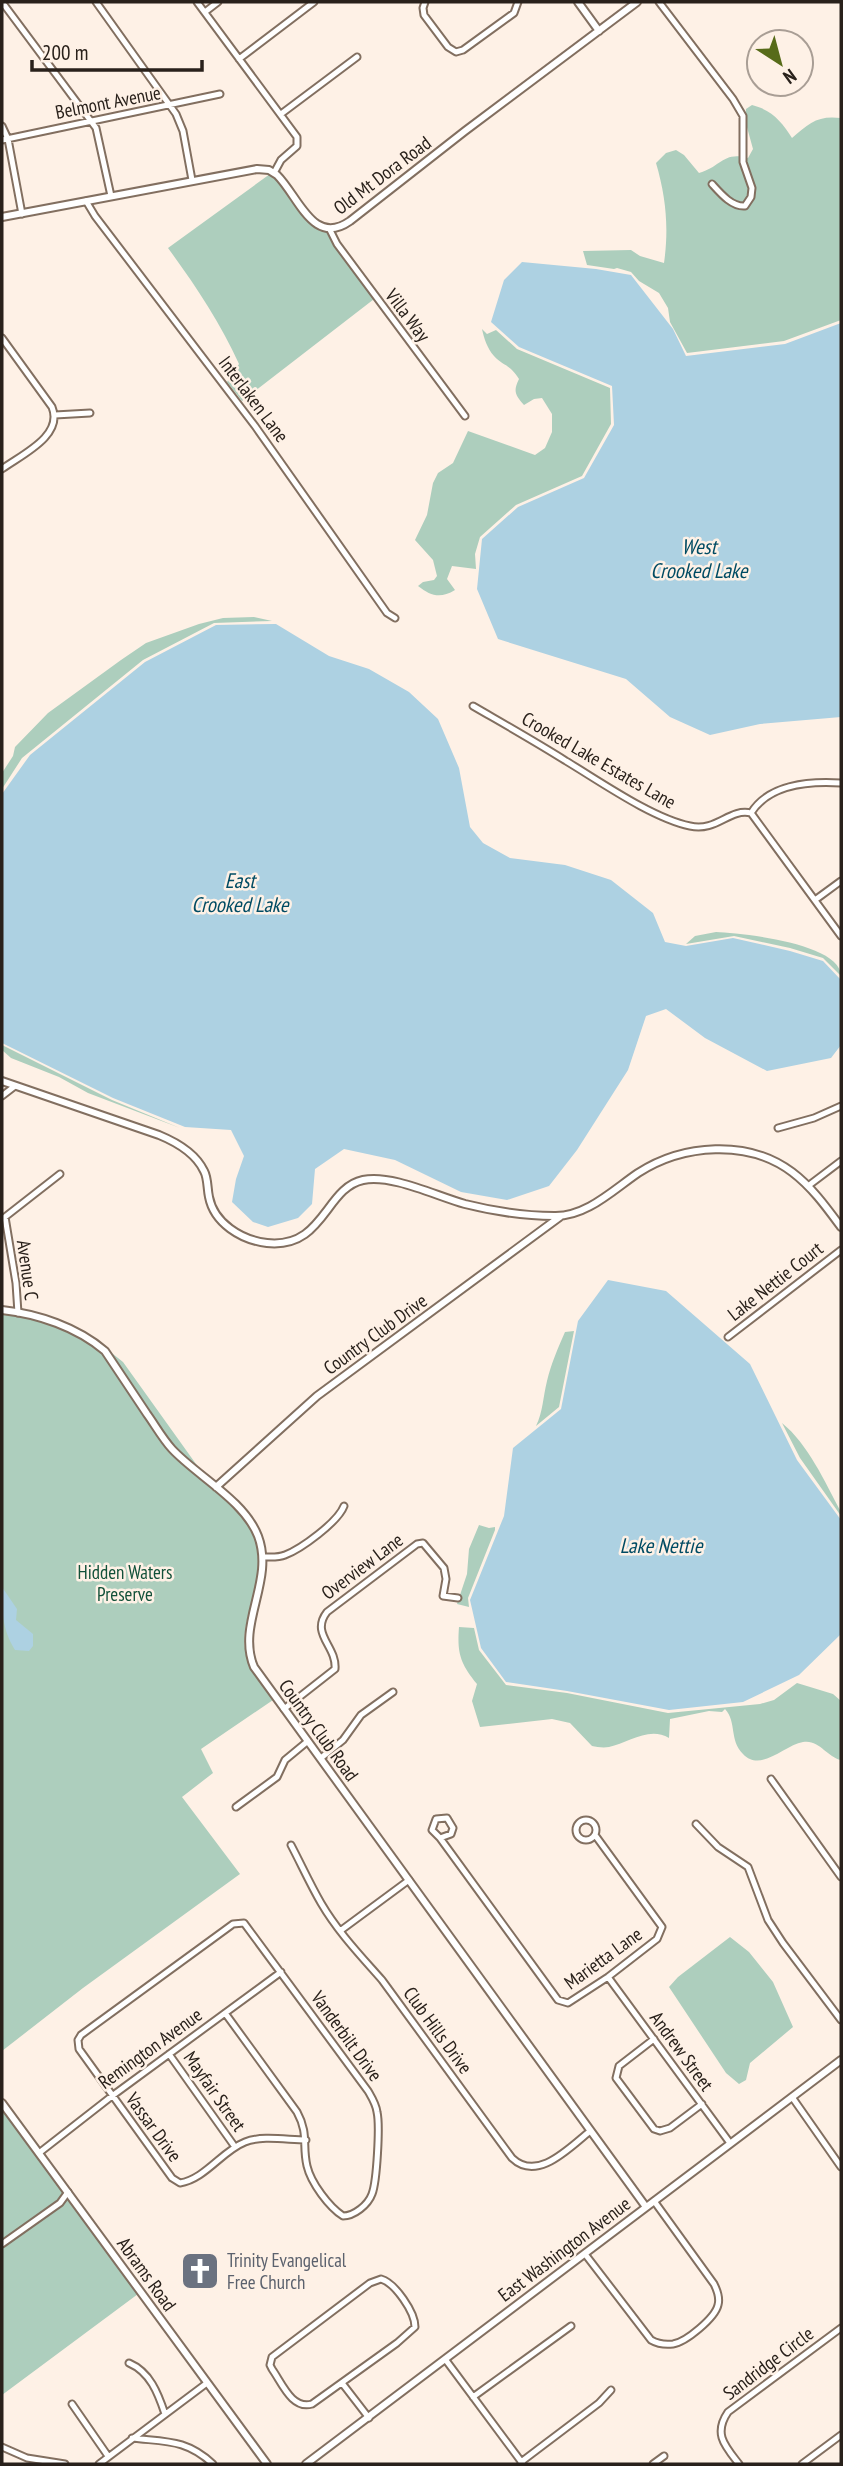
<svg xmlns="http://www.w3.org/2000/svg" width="843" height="2466" font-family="'PT Sans Narrow',sans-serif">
  <rect width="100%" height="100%" fill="#fef1e6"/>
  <path fill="#adcebd" d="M752,105C772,110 782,122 792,138C809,123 818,115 841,118V320L784,341L687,353L670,322L668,308L659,293L639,281L631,272L617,268L614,269L587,265L583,251L631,250L640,256L664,263C669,228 666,197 656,163L666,153L676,150L684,155L699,173C721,167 723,151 748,158L753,149L745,120L746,109Z
    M270,174L279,181L312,224L329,233L378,296L242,401L227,382L239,364C220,322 195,285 168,248Z
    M482,329L487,334L496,330L517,349L610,388L611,424L582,476L516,505L480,537L475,554L476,569L452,566L447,579L455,590C440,599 431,596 418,586L423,582L434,580L437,576L433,560L415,540L427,515L433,483L438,473L453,463L468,431L535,455L545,448L552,432V414L542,398L534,399L524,405C515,395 513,391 519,379C510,364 503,366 494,356C487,348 484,338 482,329Z
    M254,617L272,621L214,623L143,660L22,758L2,789V773L13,756L15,747L48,713L121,660L146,643L199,624L223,618Z
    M716,932C741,933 841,943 841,976L823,958L790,948L734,936L686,944L695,936Z
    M2,1045L112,1100L180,1128L88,1093L59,1077L11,1058L2,1050Z
    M2,1313C37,1317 76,1329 103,1353C118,1375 133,1398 148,1420C155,1430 161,1442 170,1451C194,1477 243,1504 256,1538C270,1580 237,1618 246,1654C250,1672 266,1684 273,1700L201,1749L213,1773L182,1797L240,1874L83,1988L2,2051Z
    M574,1331L559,1407L536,1426C543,1412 543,1397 547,1381C551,1364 558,1348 565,1332Z
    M108,1350L123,1362L201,1471L171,1444Z
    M782,1423C808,1444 825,1482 841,1512V1516L800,1458Z
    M479,1525L489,1528L495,1527V1530L468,1598L469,1607L457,1604L467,1574L469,1549Z
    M459,1627L474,1628L479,1650L506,1685L567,1693L668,1713L760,1704L774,1700L797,1683L833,1694L841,1701V1760C827,1757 819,1739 803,1742C784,1745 761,1773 743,1754C729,1740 737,1722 725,1709L722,1712L709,1711L670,1719L669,1738C649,1726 628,1743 609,1747C603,1748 597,1747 592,1746L570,1723L552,1719L480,1727L472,1701L477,1684C460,1663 457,1653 459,1627Z
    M730,1937L749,1952L773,1982L793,2027L750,2063L746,2080L739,2084L726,2073L669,1987L678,1977Z
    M2,2108L138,2294L2,2395Z"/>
  <path fill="#add1e2" d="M522,262L596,269L631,275L673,329L686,356L785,344L841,323V717L760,724L710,735L670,717L626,679L498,639L477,589L482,539L518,507L584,478L614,425L612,386L519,347L491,322L504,280Z
    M276,624L329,656L369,669L409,692L438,719L459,768L470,827L483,843L510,858L565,865L611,880L653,913L665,942L686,946L733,938L790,951L823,961L841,980V1045L831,1058L767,1071L705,1038L666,1009L646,1016L628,1070L577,1150L549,1186L507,1200L461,1192L395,1160L344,1149L315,1169L312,1204L298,1218L268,1227L253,1222L232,1202L236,1179L244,1156L231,1130L185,1127L113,1098L2,1043V794L30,755L145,662L216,625Z
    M608,1280L666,1291L750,1364L797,1460L841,1520V1634L799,1675L743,1702L669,1710L567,1691L506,1682L481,1648L470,1600L504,1516L513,1448L561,1409L578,1321Z
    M2,1587L17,1609L16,1620L33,1634V1646L29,1651L15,1650C2,1629 2,1611 2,1587Z"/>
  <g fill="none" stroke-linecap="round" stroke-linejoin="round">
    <defs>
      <path id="minor" d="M2,2L96,128L111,196
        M96,2L176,114L183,131L192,180
        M197,2L297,137V146L281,160L274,173
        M425,2L423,8L424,15L448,47L456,52L463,50L514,13L518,2
        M659,2L733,99L743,116V162L752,188L751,197L745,206C732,207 721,194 712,184
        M205,12L218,2
        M239,59L314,2
        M281,114L357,57
        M2,126L8,139L22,214
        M2,140L220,94
        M86,201L95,216L255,426L387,613L395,618
        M330,230L337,244L465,416
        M2,338L52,407C64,436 21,455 2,469
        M55,415L90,413
        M473,706C504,724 536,742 566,761C601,782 652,818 690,826C717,832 729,808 751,813
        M751,813L841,936
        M751,813C769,784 810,781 841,783
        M815,900L841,881
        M2,1096L15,1086
        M778,1128L814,1118L841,1106
        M808,1186L841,1161
        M18,1313L16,1283L5,1217L60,1174
        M728,1337L841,1250
        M263,1557C270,1557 278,1558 285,1555C301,1549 338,1522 344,1506
        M284,1709L335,1669C337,1646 310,1634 327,1612L417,1544L423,1543L444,1568L446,1579L443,1596L458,1598
        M321,1758L343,1740L361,1715L393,1692
        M771,1779L841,1877
        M236,1807L277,1777L285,1760L308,1741
        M576 1830a10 10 0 1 1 20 0a10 10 0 1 1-20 0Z
        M696,1824L718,1847L748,1867L768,1920L783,1943L841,2020
        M440,1838L451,1834L453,1828L447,1818L436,1819L432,1830L440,1838L558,2000L568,2003L608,1977L657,1939L662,1927L595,1835
        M291,1845C301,1864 310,1884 321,1903C338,1932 360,1955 382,1980L512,2158C537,2182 568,2149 589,2132
        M340,1931L409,1880
        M608,1977L730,2143
        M225,2013L297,2112C309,2134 302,2145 307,2166C311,2183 329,2207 343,2216C354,2216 368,2205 372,2194C377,2181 380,2125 377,2112C376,2104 372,2098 368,2091L244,1923L233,1924L81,2035L78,2040L79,2049L172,2178L180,2183C205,2179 222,2151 245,2142C262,2135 288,2140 306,2140
        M654,2039L619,2066L616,2078L654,2129L660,2131L670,2128L702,2104
        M169,2054L235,2147
        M792,2097L841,2167
        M39,2153L112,2096L281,1972
        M2,2244L60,2203L68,2192
        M585,2254L651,2340C658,2344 665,2345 673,2344C686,2342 715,2318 718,2305C720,2298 717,2290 714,2284L654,2201
        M381,2279C395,2283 415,2312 415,2327L397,2343L312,2404C292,2410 282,2383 272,2369L270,2365L272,2357L370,2283Z
        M445,2359L523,2464
        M129,2363C150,2372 158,2393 165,2414
        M342,2383L369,2418
        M473,2397L571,2326
        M72,2404L108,2456
        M132,2438C166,2442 186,2439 213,2464
        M2,2447L27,2458L65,2464
        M521,2462L599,2403L611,2390
        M99,2464L207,2383
        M653,2464L664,2456
        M739,2464C725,2446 713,2434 728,2412L841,2328
        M802,2464L841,2435"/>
      <path id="tertiary" d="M578,2L599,31
        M2,217L257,169L269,170L277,175C299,197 313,247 350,221L465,131L637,2
        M2,1081L159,1135C176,1142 196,1154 204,1171C208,1178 207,1188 209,1197C214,1223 241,1240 267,1243C324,1249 325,1188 363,1180C392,1174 436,1196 465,1204C493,1211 526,1216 554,1216C586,1217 613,1190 638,1173C683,1144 748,1139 792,1172C812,1187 827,1208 841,1227
        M2,1310C38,1314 77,1327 105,1351C119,1372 133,1393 147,1414C155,1425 162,1438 172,1449C197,1476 244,1500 258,1536C275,1581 236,1624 254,1667L646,2207
        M216,1487L317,1396L561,1216
        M2,2103L267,2464
        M306,2464L841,2060"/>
    </defs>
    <use href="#minor" stroke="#826f60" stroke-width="9"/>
    <use href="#tertiary" stroke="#826f60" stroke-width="10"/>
    <use href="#minor" stroke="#fff" stroke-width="5"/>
    <use href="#tertiary" stroke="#fff" stroke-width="6"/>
  </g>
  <defs>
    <symbol id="church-square" viewBox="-11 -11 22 22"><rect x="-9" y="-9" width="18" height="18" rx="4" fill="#6b7280" stroke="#fef1e6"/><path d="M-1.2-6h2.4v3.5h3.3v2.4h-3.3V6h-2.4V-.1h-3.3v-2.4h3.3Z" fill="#fff"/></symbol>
  </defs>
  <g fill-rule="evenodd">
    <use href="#church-square" x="178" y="2249" width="44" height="44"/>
  </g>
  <g text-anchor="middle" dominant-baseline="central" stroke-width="5" stroke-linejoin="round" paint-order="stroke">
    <g font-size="19" fill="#29211b" stroke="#fef1e6">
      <text transform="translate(108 102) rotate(-11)">Belmont Avenue</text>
      <text transform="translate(382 175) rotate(-37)">Old Mt Dora Road</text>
      <text transform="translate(408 315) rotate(53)">Villa Way</text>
      <text transform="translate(254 399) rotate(53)">Interlaken Lane</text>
      <text transform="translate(599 760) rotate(30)">Crooked Lake Estates Lane</text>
      <text transform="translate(28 1270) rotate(82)">Avenue C</text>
      <text transform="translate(775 1281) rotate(-38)">Lake Nettie Court</text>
      <text transform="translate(375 1334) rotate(-36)">Country Club Drive</text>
      <text transform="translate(362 1566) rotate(-37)">Overview Lane</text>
      <text transform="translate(319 1730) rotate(54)">Country Club Road</text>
      <text transform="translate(603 1958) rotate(-36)">Marietta Lane</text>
      <text transform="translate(438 2030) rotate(54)">Club Hills Drive</text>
      <text transform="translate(347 2036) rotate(54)">Vanderbilt Drive</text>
      <text transform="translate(150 2048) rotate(-36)">Remington Avenue</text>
      <text transform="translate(682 2051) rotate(54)">Andrew Street</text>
      <text transform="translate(215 2091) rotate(55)">Mayfair Street</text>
      <text transform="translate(154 2127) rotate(54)">Vassar Drive</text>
      <text transform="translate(564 2249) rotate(-37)">East Washington Avenue</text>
      <text transform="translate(147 2274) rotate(54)">Abrams Road</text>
      <text transform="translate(768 2363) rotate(-37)">Sandridge Circle</text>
    </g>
    <g font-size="19" fill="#125139" stroke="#fef1e6">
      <text x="125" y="1572">Hidden Waters<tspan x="125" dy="22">Preserve</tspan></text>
    </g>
    <g font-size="19" fill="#5b616d" stroke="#fef1e6" text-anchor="start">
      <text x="227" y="2260">Trinity Evangelical<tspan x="227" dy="22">Free Church</tspan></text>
    </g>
    <g font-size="21" font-style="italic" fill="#004b63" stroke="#fef1e6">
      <text x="699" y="546">West<tspan x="699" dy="24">Crooked Lake</tspan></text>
      <text x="240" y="880">East<tspan x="240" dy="24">Crooked Lake</tspan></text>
      <text x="661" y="1545">Lake Nettie</text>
    </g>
  </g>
  <rect width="843" height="2466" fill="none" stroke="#29211b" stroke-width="7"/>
  <g transform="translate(780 63) rotate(144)"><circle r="33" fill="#fef1e6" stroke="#a99e95" stroke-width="2"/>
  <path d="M0-5L12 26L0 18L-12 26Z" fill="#576b19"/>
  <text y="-10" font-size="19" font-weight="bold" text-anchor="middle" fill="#29211b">N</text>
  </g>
  <path d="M32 60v10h170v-10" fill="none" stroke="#29211b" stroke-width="3.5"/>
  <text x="42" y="60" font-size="21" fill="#29211b" stroke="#fef1e6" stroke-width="5" paint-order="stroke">200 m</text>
</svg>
